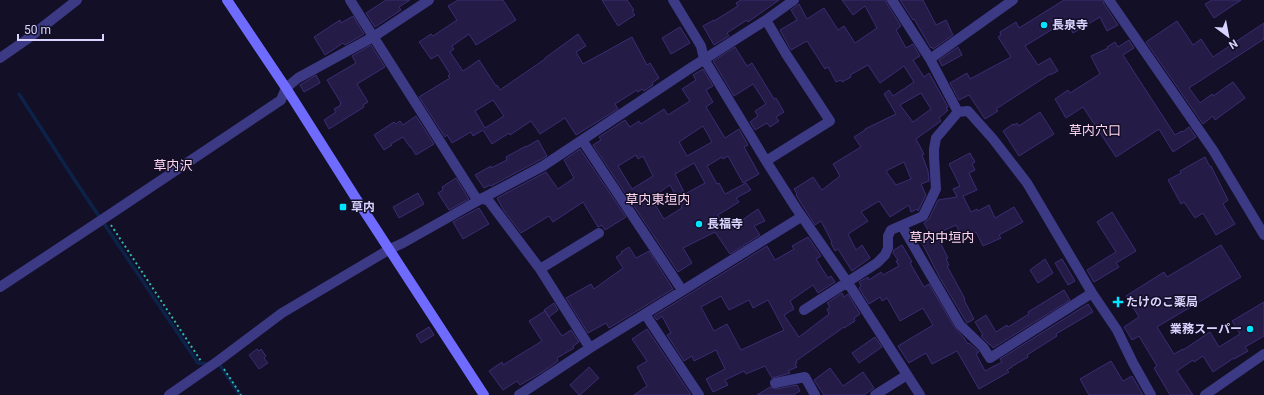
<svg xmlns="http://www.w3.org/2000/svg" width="1264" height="395" font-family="Roboto,'Noto Sans JP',sans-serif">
  <rect width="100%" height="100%" fill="#130f26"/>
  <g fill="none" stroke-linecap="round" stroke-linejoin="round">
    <path stroke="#0c2248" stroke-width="3.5" d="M19,94L76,182L198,363L210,364
      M217,364H219L240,395"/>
  </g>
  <path fill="#241b47" stroke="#3b2d73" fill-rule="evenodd" d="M386,0H410L399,7L401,10L375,27L366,13Z
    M458,0H503L516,20L476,45L469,34L452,46L454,49L450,52L463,71L479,60L496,86L497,85L500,90L545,59V58L578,34L586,46L576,52L583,64L632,37L647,65L650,63L659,78L652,83L653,85L644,91L642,89L638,92L637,90L615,104L618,109L576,135L565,118L540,134L531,121L510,135L509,133L492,144L483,130L473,136L471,132L452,143L447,135L445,137L419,97L450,78L448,76L450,74L438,55L431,59L419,42L431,34L433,36L457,20L448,6ZM493,100L504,116L485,128L475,111Z
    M602,0H627L634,10L632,11L635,15L618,26Z
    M741,0H779L748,22L747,20L727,33L729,36L714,45L703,26L714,20V21L738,6L736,3Z
    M842,0H886L887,4L901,26L896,30L906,48L913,44L920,56L913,60L924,77L929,73L948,107L946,108L948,110L939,118L941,121L916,139L924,154L922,155L928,171L929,181L921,184L926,195L918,211L917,209L911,212L909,205L890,217L879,201L861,212L868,221L848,234L856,250L862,245L870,258L852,271L838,249L835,251L831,243L832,242L821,221L815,225L796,195L797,194L794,189L813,177L822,190L840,176L833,164L861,147L854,137L865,130V129L896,114L884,94L889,90L893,96L914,82L904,66L880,83L868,65L850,75L851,77L842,82L841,80L836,82L828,67L825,69L807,41L791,50L780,30L797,20L791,10L799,4L807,19L824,8L838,30L844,26L855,43L877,28L865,6L853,15ZM921,93L931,109L913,122L900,105ZM904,162L911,179L896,185L886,171Z
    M900,0H923L936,25L946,20L953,35L933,49L932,47L931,48L914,19L913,20Z
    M1064,0H1103L1104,4L1118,25L1107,31L1100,17L1073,33L1066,21L1025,46L1038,65L1050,58L1058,71L1050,75V74L996,109L998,111L985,119L969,95L959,100L950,83L967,73L970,79L1011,57L998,37L1001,35L1000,32L1016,22L1019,28Z
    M1212,0H1241L1214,18L1205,4Z
    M353,16L364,34L345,45L343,43L325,55L314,37L340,20L341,23Z
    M1177,21L1193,45L1201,39L1213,57L1264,23V39L1189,88L1200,103L1212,94L1213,96L1233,82L1245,98L1215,120L1213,116L1203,124L1146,42Z
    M680,27L690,43L671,54L662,38Z
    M1129,40L1134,48L1123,55L1175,135L1182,131L1183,132L1189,127L1196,137L1173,152L1159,129L1116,157L1083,107L1066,118L1055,99L1068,90L1070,93L1100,74L1091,56L1108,48L1107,47L1115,42L1118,47Z
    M371,45L385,67L357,84L368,102L363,105L364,107L329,129L324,120L336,112L334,109L341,105L340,104L341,103L327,80L356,63L352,56Z
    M735,47L747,66L752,63L774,99L776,98L784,112L776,117L779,121L770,127L767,123L755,130L750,122L758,116L755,111L766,104L753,84L734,96L713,61Z
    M958,47L962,55L942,66L939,60Z
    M703,69L713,86L706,90L713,102L706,107L725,138L739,129L748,145L744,147L759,174L743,183L728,156L723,159L722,157L707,166L717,184L719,183L725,194L746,183L751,190L736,198L739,202L718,215L728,230L758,209L765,221L754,226L760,235L730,254L715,232L683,248L692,263L678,272L593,145L601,140L599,137L625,120L630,127L639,121L641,124L664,109L668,115L690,101L682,89L696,80L693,75ZM703,126L712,142L687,156L679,142ZM636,155L638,159L643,156L653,176L632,189L618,166ZM694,163L705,183L685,194L675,174ZM670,185L682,208L664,219L651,198Z
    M316,75L320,83L304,92L300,85Z
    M1040,112L1054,134L1019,156L1003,131L1013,124L1014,125L1017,123L1019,126Z
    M416,116L434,144L416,155L411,147H410L403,137L391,144L392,145L384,150L374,135L394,122L396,124L400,121L403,125Z
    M538,140L547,156L540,160L491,186L490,185L484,188L475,175L491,166V168L507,160L506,157L526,146V147Z
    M580,149L626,217L605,230L602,225L598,227L583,202L553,222L549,216L521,233L504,211L497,198L546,172L558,189L574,178L564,160Z
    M970,153L975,162L972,164L975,170L969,173L977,190L963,196L971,212L977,209L978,211L989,205L995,218L1014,207L1023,222L999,235L1001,238L983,246L976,232L963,239L956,225L936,234L948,258L946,259L949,265L947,266L965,299L964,300L974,319L967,323L940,278L920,239L930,234L924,223L929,219L938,200L957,197L953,189L960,186L949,164Z
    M1205,157L1210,167L1211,166L1228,200L1223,204L1235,224L1216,235L1203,213L1195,218L1184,202L1181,204L1168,180L1181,173L1180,171Z
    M456,178L469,199L449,210L438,193L443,190L442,187Z
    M418,193L424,204L399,218L393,207Z
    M479,208L489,224L463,239L453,222Z
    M1112,212L1136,251L1116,263L1119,267L1094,282L1087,270L1116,252L1097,222Z
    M808,237L821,256L816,259L828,278L831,276L835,282L818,293L813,285L790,301L794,309L784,315L799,337L829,314L827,309L830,307L827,303L842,293L844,297L848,294L860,314L854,318L855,321L844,328V327L796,361L797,363L795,364L797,367L788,371L790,373L772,378L765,366L746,374L744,371L725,380L728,385L713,392L706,379L725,369L716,350L694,361L692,356L684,361L667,335L671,333L662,316L657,320L654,316L767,246L775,260L794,249L792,246ZM721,296L729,310L749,300L753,308L768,300L784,330L741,350L727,324L714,331L701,307Z
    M902,245L912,262L910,263L924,287L929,284L955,328L964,338L968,344L969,343L978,351L979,352L976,354L985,371L1002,362L1000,359L1088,304L1093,312L1056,334L1057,336L1027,355L1028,357L1011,367H1012L1007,370L1009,372L979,389L957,351L932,364L926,353L909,363L898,346L933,325L924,310L923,308L900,321L887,298L882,301L880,297L869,304L859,288L861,286L859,282L868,277L869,280L881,272L883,275L899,266L896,261L898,260L893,253L894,250Z
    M1221,245L1241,277L1157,327L1174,354L1183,349V350L1210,332L1219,347L1240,334L1232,321L1264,302V336L1245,347L1248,351L1234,359V358L1213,372L1203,356L1194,362L1193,360L1177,371L1193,395H1170L1154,368L1157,366L1139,336L1132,340L1124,327L1139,317L1126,296L1164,272L1167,277Z
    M629,247L636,258L649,251L673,289L609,328L606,323L588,333L566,298L591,284L594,289L623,268L616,257L622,253L621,252Z
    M1045,259L1053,273L1038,283L1030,270Z
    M1062,259L1075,281L1068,285L1055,263Z
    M1064,290L1070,300L993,348L991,345H990L981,336L983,335L975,322L986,315L996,332L1007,325L1008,327L1029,314L1028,312Z
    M554,303L558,310L549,317L544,310Z
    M545,311L562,336L571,330L579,342L573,346L574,348L557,358L558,361L544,371L520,385L517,381L503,390L489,371L502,362L503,365L542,341L529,321Z
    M429,327L434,335L421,343L416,335Z
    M647,329L691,395H634L647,386L637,367L647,361L632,339Z
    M875,337L882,347L859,363L852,353Z
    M257,349L259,351L261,349L266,356L264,358L268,363L259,369L249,355Z
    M1111,361L1123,381L1132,376L1143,395H1089L1080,379Z
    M589,367L599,378L580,395H579L570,385Z
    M830,368L843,386L863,372L874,388L864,395H824L814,380Z
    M797,385L800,391L793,395H757L770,387L776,389Z"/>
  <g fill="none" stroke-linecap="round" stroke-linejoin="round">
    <path stroke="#2fb8b0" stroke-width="2" stroke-dasharray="2 3" stroke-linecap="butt" d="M111,225L201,361
      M224,369L241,395"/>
    <path stroke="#3d3a85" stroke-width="10" d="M350,0L476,198L488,200L540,269L590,348
      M673,0L701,46L704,59L766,161L796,208L848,283L920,395
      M892,0L930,59L958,112
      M1109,0L1213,150L1264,235
      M0,58L26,40L77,0
      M930,59L1013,0
      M582,140L682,290
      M766,161L830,121L786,54L766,20
      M902,226L960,325L983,347L990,358L1092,293
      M540,269L599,233
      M0,287L106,217L281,100L286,88L298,78L373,37L429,0
      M804,310L877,263L885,255L888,248V236L891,230L923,216L936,189L934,157V149L936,138L958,112L968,111L993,139L1027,183L1092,293L1117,330L1133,363L1151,395
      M645,314L699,395
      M775,383L805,377L815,395
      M169,395L218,361L282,313L390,249L403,243L481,199L543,166L689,69L766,20L794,0
      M519,395L590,348L801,217
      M875,395L907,375
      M1205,395L1264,354"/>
    <path stroke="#6f6bff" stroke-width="10" d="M227,0L286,88L357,200L484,395"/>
  </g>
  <g fill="#00e5ff" stroke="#130f26" stroke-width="1.5">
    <circle cx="1044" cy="25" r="4"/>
    <rect x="339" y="203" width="8" height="8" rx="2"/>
    <circle cx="699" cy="224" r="4"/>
    <path d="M1116 296h4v4h4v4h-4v4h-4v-4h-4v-4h4z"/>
    <circle cx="1250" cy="329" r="4"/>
  </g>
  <g text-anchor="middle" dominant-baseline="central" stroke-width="3" stroke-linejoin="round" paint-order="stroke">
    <g font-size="12" font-weight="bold" fill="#d9d4ff" stroke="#130f26" text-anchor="start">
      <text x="1052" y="25">長泉寺</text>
      <text x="351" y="207">草内</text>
      <text x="707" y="224">長福寺</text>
      <text x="1126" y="302">たけのこ薬局</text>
      <text x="1242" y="329" text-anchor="end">業務スーパー</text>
    </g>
    <g font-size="13" fill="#ffd6f0" stroke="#130f26">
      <text x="1095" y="130">草内穴口</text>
      <text x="173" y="165">草内沢</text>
      <text x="658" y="199">草内東垣内</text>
      <text x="942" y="237">草内中垣内</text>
    </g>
  </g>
  <g transform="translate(1228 36) rotate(148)" stroke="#130f26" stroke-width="3" paint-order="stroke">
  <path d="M0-3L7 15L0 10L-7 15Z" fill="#d9d4ff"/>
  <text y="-6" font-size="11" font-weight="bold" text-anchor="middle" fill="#d9d4ff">N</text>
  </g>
  <path d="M18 34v6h85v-6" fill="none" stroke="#d9d4ff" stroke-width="2"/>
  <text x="24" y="34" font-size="12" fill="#d9d4ff" stroke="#130f26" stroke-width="3" paint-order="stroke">50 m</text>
</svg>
